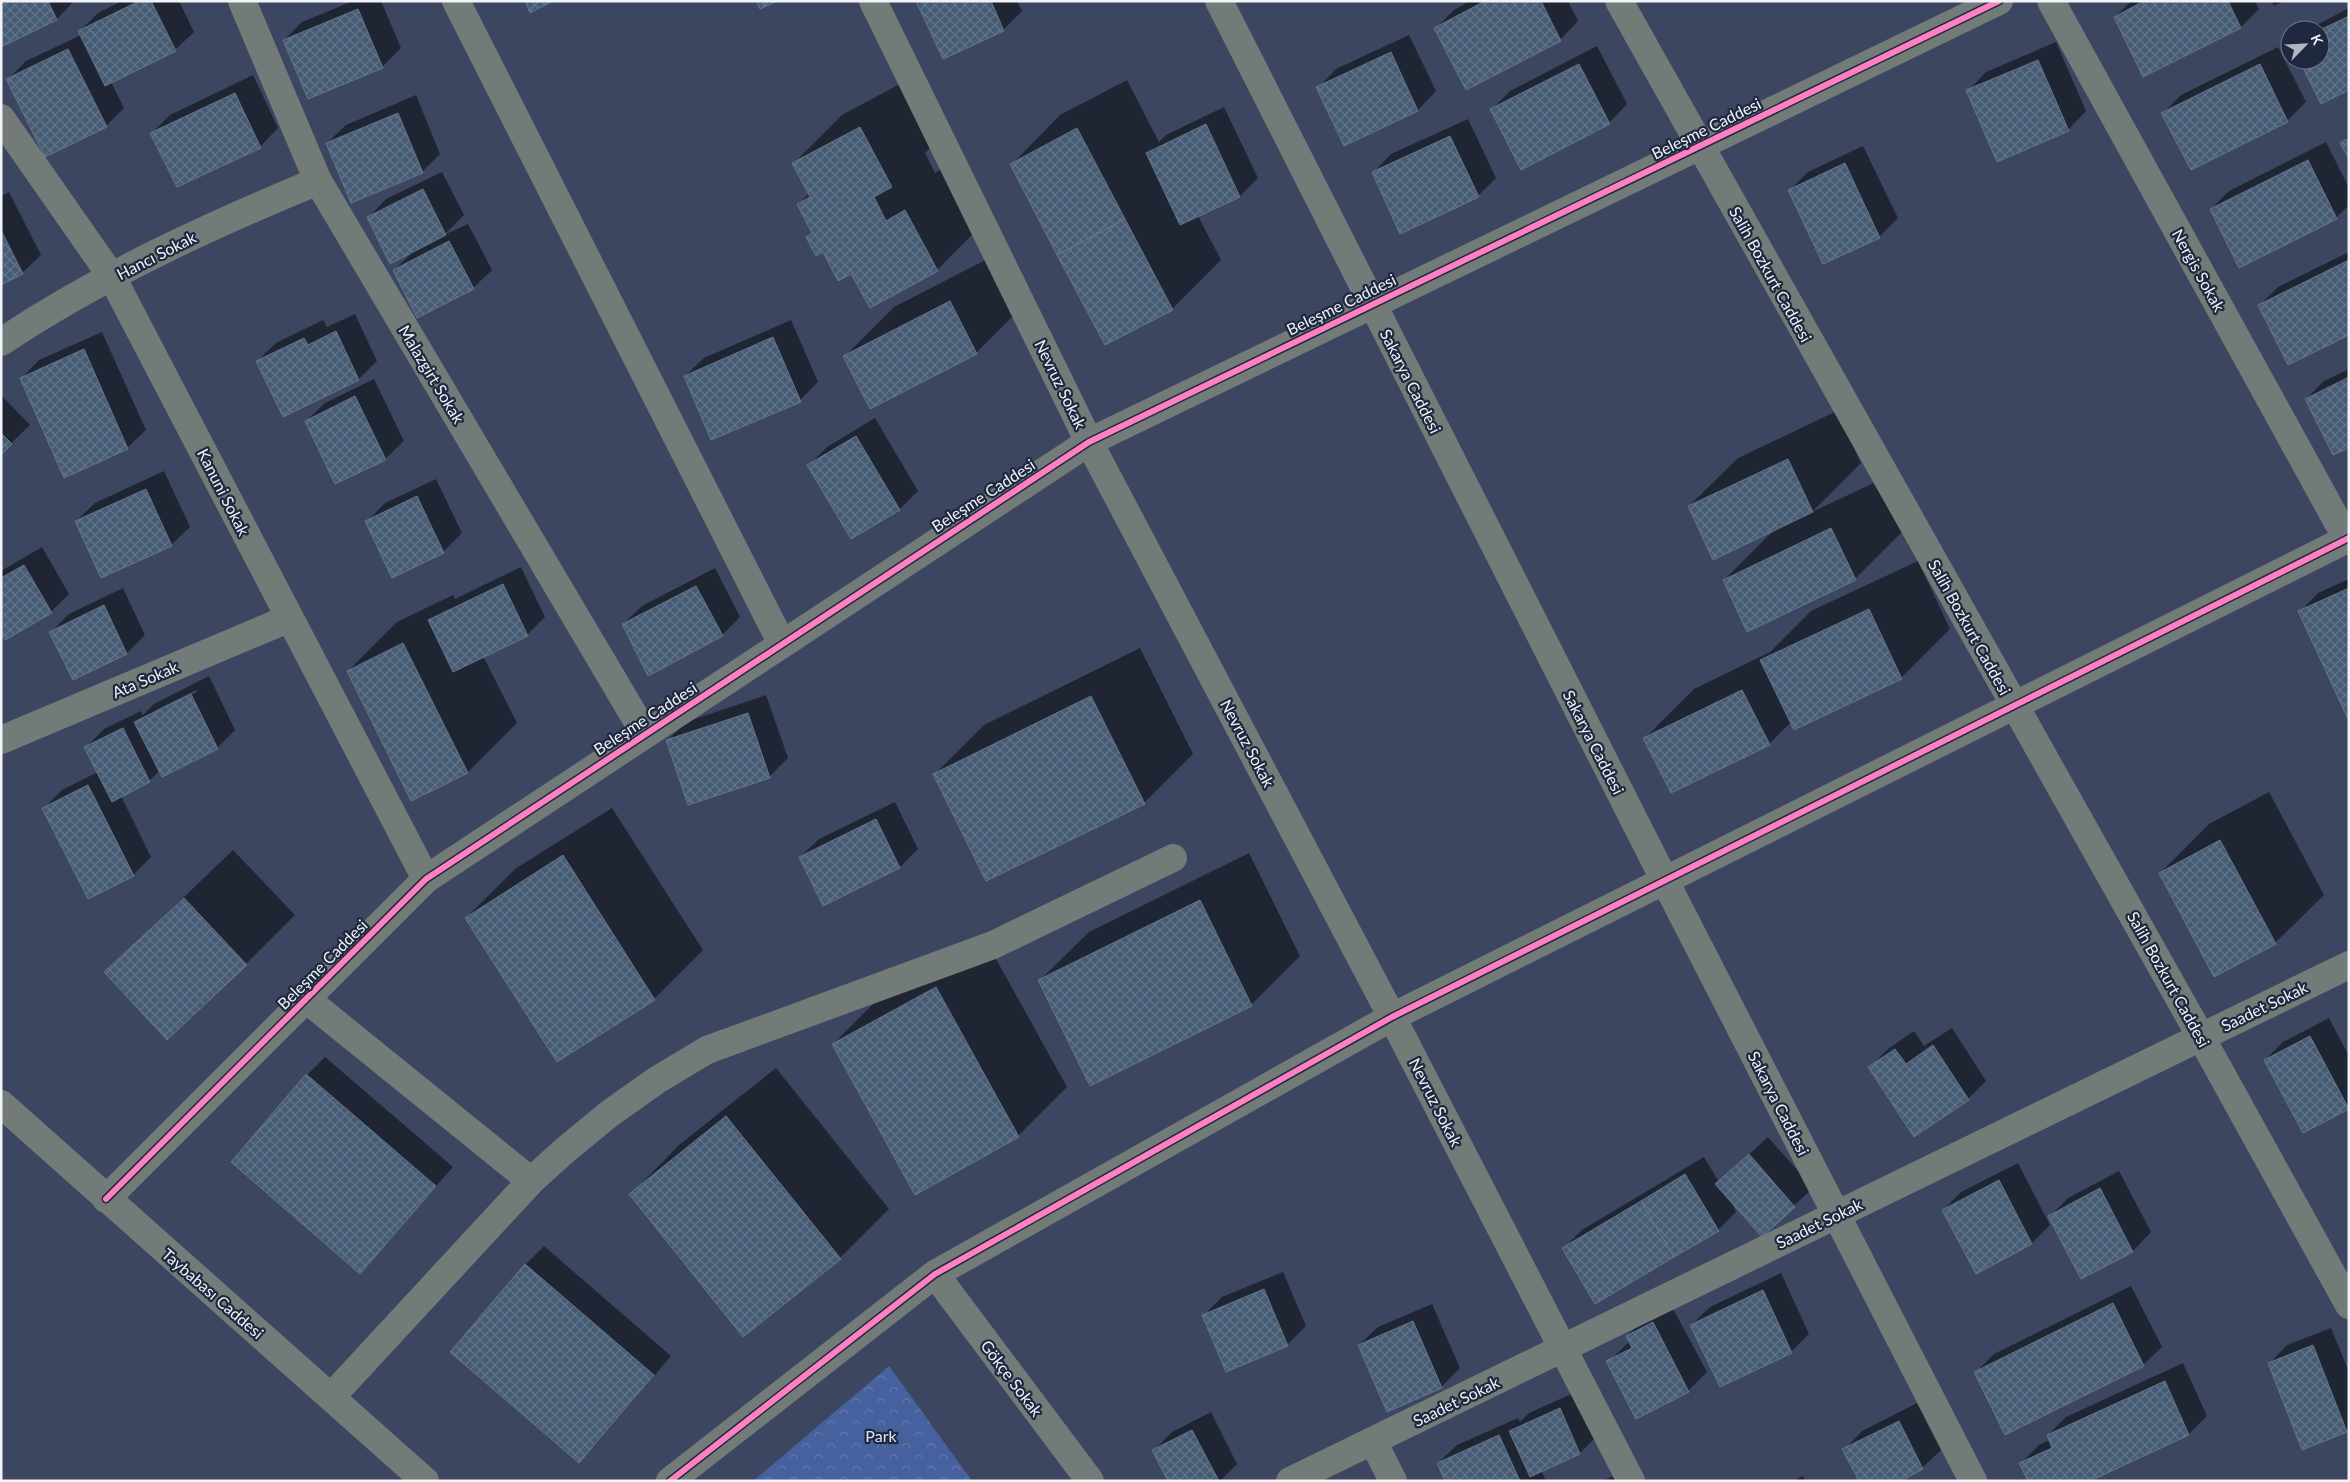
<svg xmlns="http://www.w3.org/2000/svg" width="2350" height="1482" font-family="Lato,sans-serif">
  <defs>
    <pattern id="park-crowns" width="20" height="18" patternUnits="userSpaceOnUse" patternTransform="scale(1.25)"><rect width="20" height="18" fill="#47619e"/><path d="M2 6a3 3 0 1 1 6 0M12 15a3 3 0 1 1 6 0" fill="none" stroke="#6278ac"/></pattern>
    <pattern id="building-cross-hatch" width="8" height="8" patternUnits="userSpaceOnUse" patternTransform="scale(1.25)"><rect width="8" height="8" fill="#465c74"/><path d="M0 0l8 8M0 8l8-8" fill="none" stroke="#617489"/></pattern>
  </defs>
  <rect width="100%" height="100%" fill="#3c4660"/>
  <path fill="url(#park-crowns)" d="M889,1366L972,1481H753Z"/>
  <path fill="#0007" fill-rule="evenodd" d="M1,1H74L57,19L1,45Z
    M122,1H179L194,32L175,50L111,82L124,108L106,126L8,79L26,61L81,35L79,32L98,13Z
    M353,1H381L401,48L382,67L284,40L302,22Z
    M918,1H1017L1022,11L1003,30L943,57Z
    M1470,1H1568L1578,21L1560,40L1436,28L1454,10Z
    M2131,1H2255L2259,9L2241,27L2144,75L2115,17Z
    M2271,1H2284L2274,6Z
    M2349,8V89L2300,60H2320V30H2307Z
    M1409,35L1436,91L1418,110L1344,144L1318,88L1336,69Z
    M2056,42L2086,111L2068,130L1968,91L1986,72Z
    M1597,46L1627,104L1609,123L1492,109L1510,91Z
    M2278,47L2306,102L2287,121L2163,113L2181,95Z
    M253,75L278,128L260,147L152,133L170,115Z
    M909,79L940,137L925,153L935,173L954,162L986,221L937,270L852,272L808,237L813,232L798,204L809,194L793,164L842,115Z
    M1127,80L1159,142L1166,135L1224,107L1258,178L1240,196L1198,216L1221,260L1172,309L1012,164L1060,115Z
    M416,95L440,154L422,172L327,143L346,125Z
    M1468,119L1496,178L1478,196L1373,173L1391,154Z
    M2326,142L2349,188V205L2336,218L2211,209L2229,191Z
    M1863,146L1898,218L1879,237L1824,262L1790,190L1808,172Z
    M442,172L464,215L444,235L468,224L492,270L473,288L394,270L414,251L368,218L386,199Z
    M9,192L41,255L22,273L1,283V196Z
    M2349,252V334L2260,305L2278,287Z
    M999,253L1025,304L976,353L845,356L894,307Z
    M355,314L377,361L359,379L283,415L257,361L276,343L323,320L327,327Z
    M791,320L818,382L800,400L685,376L704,358Z
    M102,332L146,430L127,448L21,379L39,360Z
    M2349,369V446L2306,399L2324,381Z
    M374,379L404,441L385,459L306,421L325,403Z
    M1,395L30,425L1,453Z
    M1837,411L1861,463L1812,512L1880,480L1904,530L1855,579L1724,580L1774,530L1689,506L1738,458Z
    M875,418L918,491L900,509L809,465L827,447Z
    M164,471L190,527L171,545L76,521L95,503Z
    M436,479L462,533L444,551L392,576L366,522L385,503Z
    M42,547L69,594L51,612L1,631V571Z
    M1918,561L1950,629L1901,678L1791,722L1769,744L1645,738L1694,689L1770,652L1811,611Z
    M521,567L545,617L527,635L483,656L517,723L468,772L412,800L348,671L397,622L453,595L455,599Z
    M715,568L740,617L722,635L623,624L642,606Z
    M2349,579V717L2300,612L2318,593Z
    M123,588L145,635L127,653L51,632L69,614Z
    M1140,648L1193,754L1144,803L935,774L984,725Z
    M209,676L235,730L217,748L160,770L149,781L121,796L151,857L133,875L44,808L62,790L98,772L86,747L104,729L141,711L143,715L154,704ZM196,690L197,692L156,712V710Z
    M766,695L788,758L769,777L668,740L686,722Z
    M2269,792L2324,895L2275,943L2160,873L2209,824Z
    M895,802L918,849L900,867L800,857L819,839Z
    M612,808L703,950L654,999L466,918L515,869Z
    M233,850L295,915L246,964L106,972Z
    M1249,853L1300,956L1251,1005L1040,980L1089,932Z
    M985,939L1067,1087L1018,1136L833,1044L882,995Z
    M2329,1018L2349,1056V1107L2303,1132L2265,1060L2283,1042Z
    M1952,1028L1986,1081L1968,1099L1869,1068L1888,1049L1914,1031L1924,1046Z
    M325,1057L453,1167L360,1272L307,1075Z
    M776,1068L889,1209L840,1258L631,1194L679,1145Z
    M1768,1137L1813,1188L1762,1235L1731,1200L1736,1212L1718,1230L1564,1248L1582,1230L1704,1157L1719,1182Z
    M2018,1163L2050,1225L2032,1243L1976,1272L1943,1210L1961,1192Z
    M2119,1171L2151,1232L2133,1251L2082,1278L2050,1216L2068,1198Z
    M544,1246L671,1356L597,1443L579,1462L452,1351L526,1264Z
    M1283,1272L1306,1326L1287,1345L1226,1370L1203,1316L1222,1297Z
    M1781,1273L1809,1334L1791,1352L1691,1325L1710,1307Z
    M2131,1286L2162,1347L2143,1365L1976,1372L1994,1354Z
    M1432,1304L1460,1368L1441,1387L1359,1345L1378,1327Z
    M1671,1305L1707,1372L1688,1391L1637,1417L1608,1362L1630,1341L1627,1336L1645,1318Z
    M2331,1328L2349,1372V1429L2303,1448L2269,1364L2287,1345Z
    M2183,1363L2207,1416L2189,1434L2087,1481L2021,1463L2039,1445L2050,1440L2048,1435L2066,1417Z
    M1578,1391L1598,1435L1580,1453L1541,1470L1546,1481H1446L1438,1463L1457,1445L1518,1418L1520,1422L1529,1413Z
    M1917,1403L1941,1450L1922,1468L1844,1450L1862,1431Z
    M1211,1412L1237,1464L1220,1481H1170L1154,1450L1172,1432Z
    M1620,1473L1624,1481H1602Z
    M1803,1476L1805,1481H1793Z"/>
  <path fill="url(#building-cross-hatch)" stroke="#657488" d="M1,1H48L57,20L1,47Z
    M139,1H151L176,51L105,86L78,31Z
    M525,1H553L530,13Z
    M756,1H778L760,9Z
    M916,1H991L1004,31L943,59Z
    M1485,1H1541L1561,41L1466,90L1434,28Z
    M2144,1H2228L2241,28L2143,77L2114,17Z
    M358,9L383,68L308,99L283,40Z
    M2349,16V90L2321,104L2299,60H2320V30Z
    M68,49L107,127L45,157L6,79Z
    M1391,52L1418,111L1344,146L1316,87Z
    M2038,60L2069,131L1997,162L1966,90Z
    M1579,64L1610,124L1521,170L1490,109Z
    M2260,64L2288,122L2191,170L2161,113Z
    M235,93L261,148L177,187L150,133Z
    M398,113L423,173L351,203L326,143Z
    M1206,124L1240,197L1180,225L1146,153Z
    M860,127L892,187L874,197L886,221L905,210L938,271L870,308L851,274L838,281L823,252L816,256L806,237L812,233L797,204L810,197L792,163Z
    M1077,128L1125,219L1057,255L1010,164Z
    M1450,136L1479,197L1400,234L1372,172Z
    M2349,138V159L2340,143Z
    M2308,160L2337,219L2239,268L2210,209Z
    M1845,163L1880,238L1823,264L1788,190Z
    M423,189L446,235L390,264L367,217Z
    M1125,219L1173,310L1105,345L1057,255Z
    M1,230L23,274L1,285Z
    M449,241L474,289L417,318L393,270Z
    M2349,260V335L2288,365L2258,305Z
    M950,301L977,354L870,409L843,356Z
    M336,331L359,380L283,417L256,361L304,338L308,345Z
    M773,337L801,402L711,440L684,376Z
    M84,349L128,449L64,478L20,378Z
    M2349,377V448L2333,455L2305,399Z
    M355,396L386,460L335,484L305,421Z
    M1,433L12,444L1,455Z
    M856,436L900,510L851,539L807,465Z
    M1788,459L1813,512L1713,560L1688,506Z
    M146,489L172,546L101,578L75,521Z
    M417,496L444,553L392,578L365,521Z
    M1831,528L1856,580L1747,632L1723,580Z
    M24,565L52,613L5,640L1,633V578Z
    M503,584L528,636L453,672L428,620Z
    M696,586L723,636L648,676L622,624Z
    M2349,588V718L2348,719L2298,611Z
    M104,605L127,654L73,680L49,632Z
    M1869,609L1902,679L1794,730L1760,660Z
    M403,643L468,773L411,801L347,671Z
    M1742,690L1770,745L1671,793L1643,738Z
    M191,694L218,749L162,777L134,722Z
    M1091,696L1145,804L986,881L933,774Z
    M748,713L770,778L688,805L666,740Z
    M123,728L150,782L112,802L84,747Z
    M88,785L134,876L88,899L42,808Z
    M876,819L900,868L823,906L799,857Z
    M2220,840L2276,944L2214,977L2159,873Z
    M563,855L655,1000L557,1062L465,918Z
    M184,898L247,965L167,1040L104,972Z
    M1200,900L1252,1006L1090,1086L1038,980Z
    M936,987L1019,1137L915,1195L832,1044Z
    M2310,1036L2349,1109L2303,1133L2264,1060Z
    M1933,1045L1969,1100L1914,1137L1868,1067L1895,1049L1906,1064Z
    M306,1074L436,1186L360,1274L231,1162Z
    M726,1116L841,1259L743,1337L629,1194Z
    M1749,1154L1795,1207L1762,1237L1715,1184Z
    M1685,1174L1719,1231L1674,1257L1641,1201Z
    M1999,1180L2032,1244L1976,1274L1942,1210Z
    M2100,1188L2133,1252L2081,1279L2048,1216Z
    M1641,1201L1674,1257L1595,1304L1562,1248Z
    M525,1264L654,1375L579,1463L450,1352Z
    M1264,1289L1288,1346L1226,1372L1202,1315Z
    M1763,1290L1792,1353L1720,1387L1690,1325Z
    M2113,1303L2144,1366L2005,1435L1974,1372Z
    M1413,1321L1442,1388L1387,1412L1358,1345Z
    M1653,1322L1689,1392L1636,1419L1606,1361L1632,1348L1626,1336Z
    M2313,1345L2347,1432L2302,1450L2268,1363Z
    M2165,1381L2189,1435L2090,1481H2028L2019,1463L2052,1448L2047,1435Z
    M1560,1408L1580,1454L1530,1477L1509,1431Z
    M1899,1421L1923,1469L1901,1481H1859L1842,1449Z
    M1192,1430L1219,1481H1168L1152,1450Z
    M1499,1435L1520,1481H1445L1437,1463Z"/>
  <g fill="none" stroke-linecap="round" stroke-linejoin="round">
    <path stroke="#737b79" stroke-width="28" d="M242,1L318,181L645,734
      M456,1L782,644
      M873,1L1089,442L1392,1017L1631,1481
      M1219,1L1665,881L1973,1481
      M1619,1L2201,1037L2349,1305
      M2051,1L2347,539
      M1,118L112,277L426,879
      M1,342C100,276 209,226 318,181
      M1,740L290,618
      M306,999L531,1181
      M1,1104L425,1481
      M106,1199L426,879L1089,442L1999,1
      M935,1274L1090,1481
      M331,1397L531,1181L563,1152L609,1114L657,1080L707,1050L993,945L1173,858
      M1373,1441L1393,1481
      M670,1481L935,1274L1392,1017L2349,538
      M1290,1481L2349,965"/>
    <defs>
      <path id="cycleway" d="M106,1199L426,879L1089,442L1999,1
        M670,1481L935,1274L1392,1017L2349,538"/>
    </defs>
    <use href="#cycleway" stroke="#1f283e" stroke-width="9"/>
    <use href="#cycleway" stroke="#ff80c0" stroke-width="6"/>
  </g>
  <g text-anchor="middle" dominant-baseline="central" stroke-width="4.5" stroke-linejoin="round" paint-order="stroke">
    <g font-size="16" fill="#f1f3f9" stroke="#1f283e">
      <text transform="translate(1706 128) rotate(-26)">Beleşme Caddesi</text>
      <text transform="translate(156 255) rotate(-27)">Hancı Sokak</text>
      <text transform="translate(2199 270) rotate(61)">Nergis Sokak</text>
      <text transform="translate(1771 274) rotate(61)">Salih Bozkurt Caddesi</text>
      <text transform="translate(1341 304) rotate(-26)">Beleşme Caddesi</text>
      <text transform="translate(432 374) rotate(59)">Malazgirt Sokak</text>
      <text transform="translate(1411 381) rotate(63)">Sakarya Caddesi</text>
      <text transform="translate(1061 384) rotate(64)">Nevruz Sokak</text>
      <text transform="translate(224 492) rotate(63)">Kanuni Sokak</text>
      <text transform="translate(983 495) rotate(-33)">Beleşme Caddesi</text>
      <text transform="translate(1970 627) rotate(61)">Salih Bozkurt Caddesi</text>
      <text transform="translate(145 679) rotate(-23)">Ata Sokak</text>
      <text transform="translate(645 718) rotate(-33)">Beleşme Caddesi</text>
      <text transform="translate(1594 742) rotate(63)">Sakarya Caddesi</text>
      <text transform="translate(1248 743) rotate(62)">Nevruz Sokak</text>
      <text transform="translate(322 964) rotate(-45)">Beleşme Caddesi</text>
      <text transform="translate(2169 979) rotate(61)">Salih Bozkurt Caddesi</text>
      <text transform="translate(2264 1006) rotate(-26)">Saadet Sokak</text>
      <text transform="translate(1436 1102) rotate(63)">Nevruz Sokak</text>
      <text transform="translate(1779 1103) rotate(63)">Sakarya Caddesi</text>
      <text transform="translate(1819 1223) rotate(-26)">Saadet Sokak</text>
      <text transform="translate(213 1293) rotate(41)">Taybabası Caddesi</text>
      <text transform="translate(1012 1378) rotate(53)">Gökçe Sokak</text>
      <text transform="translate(1456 1401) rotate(-26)">Saadet Sokak</text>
    </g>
    <g font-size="16" fill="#dae4fa" stroke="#1f283e">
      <text x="881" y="1435">Park</text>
    </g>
  </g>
  <rect width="2350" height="1482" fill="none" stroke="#f1f3f9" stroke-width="5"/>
  <g transform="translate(2305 45) rotate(66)"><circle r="24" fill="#1f283e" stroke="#737989"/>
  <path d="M0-4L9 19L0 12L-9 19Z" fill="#b2b6c3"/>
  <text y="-8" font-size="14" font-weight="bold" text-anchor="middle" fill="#f1f3f9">K</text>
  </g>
</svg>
